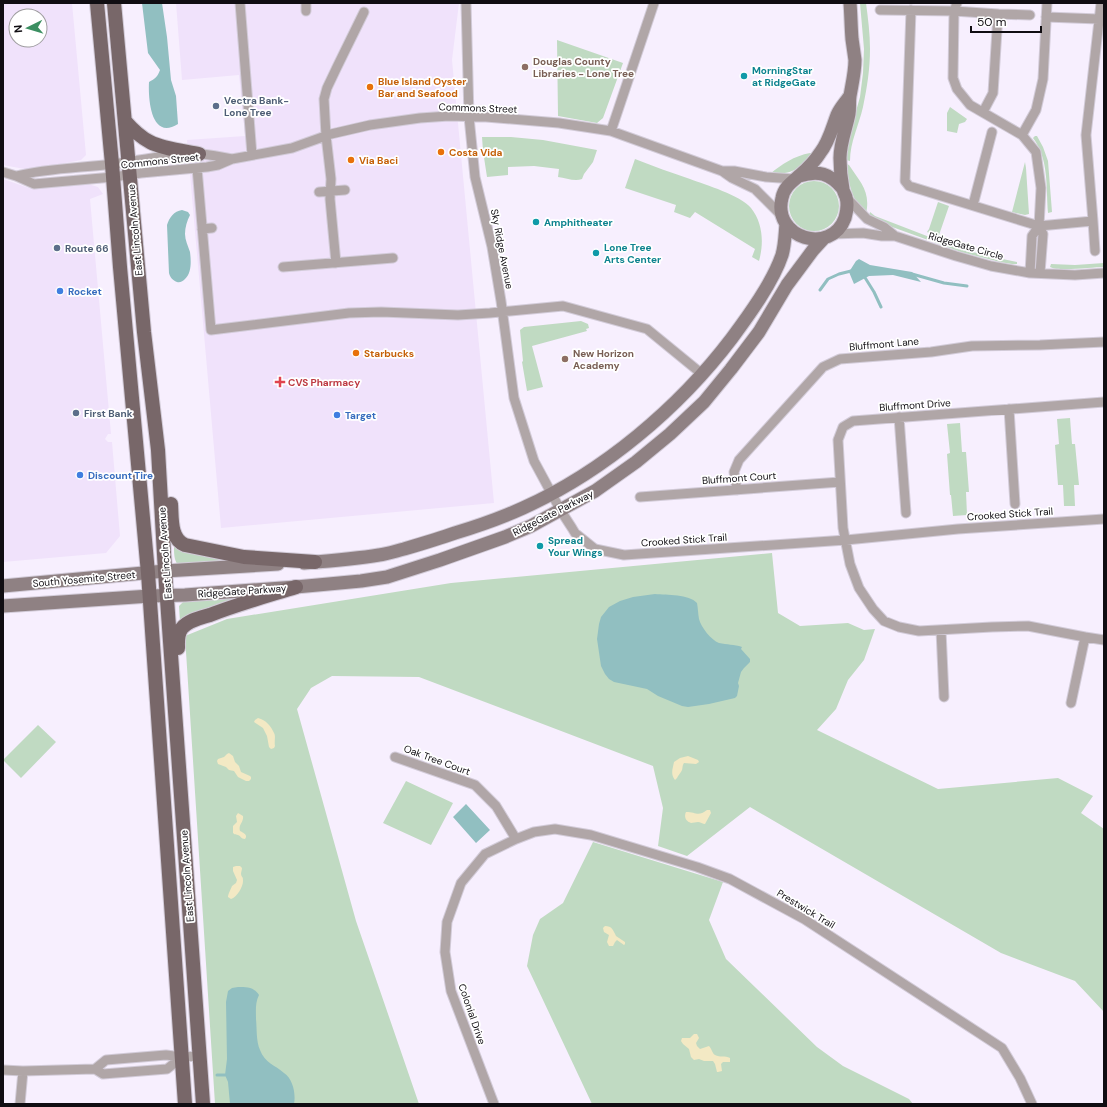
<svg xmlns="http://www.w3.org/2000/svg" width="1107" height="1107" font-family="'DM Sans',sans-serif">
  <rect width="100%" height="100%" fill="#f7effe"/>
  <path fill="#f0e2fb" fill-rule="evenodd" d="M3,3H72L86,155L81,160L30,170L3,165ZM16,16H40V40H16Z
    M176,3H459L452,60L494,503L221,528L187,140L245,136L239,75L182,80Z
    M3,179L32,189L88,184L98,187L103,194L90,199L111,434H108L105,439L108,442H112L120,536L106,553L3,562Z"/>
  <path fill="#c0dac2" d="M860,3H866C868,18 870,34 870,49C870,69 867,88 863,107C859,125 850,142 850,161L846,160L847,143L860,97L863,73L864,49Z
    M557,40L623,63L603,118L597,123L558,116Z
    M950,107L967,119L965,122L959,124L957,133L947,131V113Z
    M1035,136H1037L1043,147L1048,161L1052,212L1048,213C1046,187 1049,159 1033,138Z
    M482,137H511L543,140L597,150L593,162L584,174L582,179C575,182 566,178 558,177L559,169L534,166L508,167V175L487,177L483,151Z
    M810,153L814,154C798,169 794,174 770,174C782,164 794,156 810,153Z
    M635,159C653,166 672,173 690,179C706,185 740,195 751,208C763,223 764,243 759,261L752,257L755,249L695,212L690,218L674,212L676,205L625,188Z
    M1025,162L1026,168L1029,214L1025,215L1012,212Z
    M847,164L849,165C860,182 871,191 866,214C863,210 859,207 857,203C850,192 848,177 846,165Z
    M789 206a25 25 0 1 1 50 0a25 25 0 1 1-50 0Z
    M938,202L949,206L939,235L940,238L927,232L929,229Z
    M870,212L875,216L958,248L988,256L1017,262V264H1012L1000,262L961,252L884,224L869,216Z
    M1104,263V267C1093,267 1059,272 1050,267L1051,264L1075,265Z
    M581,321L588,324L589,328L586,329L587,331L532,346L543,387L527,391L522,362L523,361L520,330L524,327Z
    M1070,418L1072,444H1075L1079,485H1074L1075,506H1064L1063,485H1058L1055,445L1059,444L1057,419Z
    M960,423L962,452H966L969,492H966L967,515L953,516L951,495H950L947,454L950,453L947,424Z
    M177,546L235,562L178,565C174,560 174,553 174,547Z
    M772,553L778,613L800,626L848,623L864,630L875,629L864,660L848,680L836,709L817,730L938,789L1058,778L1093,796L1081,813L1104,829V1012L1075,981L1001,953L750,807L687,856L658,846L663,808L653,766L419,677L332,676L311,688L297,709L356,921L419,1104H215L185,636L227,619L451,583Z
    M239,597L180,622L179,606L184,601Z
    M38,725L56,742L21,778L3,760Z
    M406,781L453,803L431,845L383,823Z
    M593,842L723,882L709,920L726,959L817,1047L843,1066L909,1099L913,1104H592L527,966L533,935L540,919L563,903Z"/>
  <path fill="#f3e9c4" d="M258,718C266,720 271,726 274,733C276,736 274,742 275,746L274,748L271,749L269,747L267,736L263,728L254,722L255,720Z
    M229,753L233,756L235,762L239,766L241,772L250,776L251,777V779L249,781H246L238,777L234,771L229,770L226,767L218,764L217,761L218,759L224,757L227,754Z
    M688,756L698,760L699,762L696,764L684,763C682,766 683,767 682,770C681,773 678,775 677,778L675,780C670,774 673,768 674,762L680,758Z
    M707,810H710L711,813L705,824C703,824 700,822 698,822C696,822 693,823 691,823C685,821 684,816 686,812C696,812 698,817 707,810Z
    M238,813L243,816C244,822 238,825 240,831C244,833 248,835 245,839C241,839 241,836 238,835C235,834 235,835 233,833V826L237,822L236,816Z
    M236,866H240L242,868C242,870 241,872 241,874C242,879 243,875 243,881C243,887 237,897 231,899L228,897C228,894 231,889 232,886L236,883L237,880L233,871V867Z
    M605,926C612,926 613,930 616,936L625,942V944L624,945L617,940L615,942L613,946H609L607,942L609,935L604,932L603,928Z
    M694,1034H697L699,1038L696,1043L697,1046L700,1049L709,1046C712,1049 712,1053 715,1055C720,1058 725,1055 730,1058V1062H723L721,1064L722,1071L718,1072H717L715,1064L713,1061H704L699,1059L694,1060L691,1057L689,1049L683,1044L681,1041L682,1038H690Z"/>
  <path fill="#91bfc1" d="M142,3H162L167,37L171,80L176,96L178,124C151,141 148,99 149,82C155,79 158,76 160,70L148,53Z
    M182,210L188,212L190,215C187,221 185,227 185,234C185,240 188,246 190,252C191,260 192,273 185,279C183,281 180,283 177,282C172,280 170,277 169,273L167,225C169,218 174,211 182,210Z
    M859,259L870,265L912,272L921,282L893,275L869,276L854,284L849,272L856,261Z
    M655,594C667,595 689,594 697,603C698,608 698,614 699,619C701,627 711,640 719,643C727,645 734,644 742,647L741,649L750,659V662L744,668L741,672L738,683L739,686L737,696L735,698L709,704L688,707L682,706L658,696L647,689L614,682L609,679L605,674L601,666L597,639L599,624L601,617L609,607L620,601L633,597Z
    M466,804L490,830L476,843L453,817Z
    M238,987C247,987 254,987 259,995C255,1003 256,1011 256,1019C257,1029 256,1041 260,1050C265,1063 275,1065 284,1073C293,1079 296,1094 294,1104H230L228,1082L225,1075L227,1059L226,1002L228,991L232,988Z"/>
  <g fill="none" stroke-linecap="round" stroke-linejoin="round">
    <path stroke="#91bfc1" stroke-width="3" d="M912,274L944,283L967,286
      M864,276L874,292L881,307
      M820,290L828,279L839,274L851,271
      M217,1075H225"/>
    <defs>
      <path id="street" d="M240,3L252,155
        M306,3V11
        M466,3L469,117L475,177L492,247L501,301L514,398L534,461L561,511L572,528L575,533L595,549L624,555L846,540L958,529L1104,519
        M957,3L954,11L953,78L957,89L970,105L1022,135L1036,152L1041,188L1039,226L1043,234L1040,273
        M880,10L954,11L998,14
        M911,10L905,181L909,186L1039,226L1093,221L1086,135L1101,3
        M1046,17L1099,19
        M983,112L993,93L998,14L1030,15
        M611,131L654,3
        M1022,135L1036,110L1043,79L1047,3
        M197,168L211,330L349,313L381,312L458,315L490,313L563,306L647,329L702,374
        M722,171H734L766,177L794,179
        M3,172L16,176L34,184L113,177L141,173L207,167L218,165L232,159L292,148L331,134L370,125L420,118L449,116L486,117L559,123L611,131L722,171L732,178L755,189L782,216
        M16,176C48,168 81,168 113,164C142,160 173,153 202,154C212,155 222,157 232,159
        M319,192L345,190
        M847,198L867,219L884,227L895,236
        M973,205L992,132
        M1093,221L1095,251
        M202,229L212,228
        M832,234L863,233L882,236H895L956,256L991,266L1030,273L1075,275L1104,273
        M336,263L330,199L331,179L326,136L324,99L327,88L337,67L364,12
        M283,267L393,258
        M1030,273L1032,236L1039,226
        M1104,402L853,421L843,427L838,440L843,528L850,564L859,588L873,609L884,621L899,627L919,631L992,627L1028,626L1085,637L1104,640
        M1009,409L1015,504
        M899,417L906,513
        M737,490L734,472L739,460L823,367L840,359L931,352L972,346L1040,345L1104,342
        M640,497L840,482
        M941,630L944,697
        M1071,703L1085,637
        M395,757L475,785L496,806L516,839
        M95,1069L103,1074L167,1069L182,1057
        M3,1070L23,1071L95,1069L106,1060L166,1055L182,1057L200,1056
        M20,1104L23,1071
        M494,1104L451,991L445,952L447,922L461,883L485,854L516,839L534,832L555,829L591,835L697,867L730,879L804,919L1002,1048L1020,1078L1032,1104"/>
      <path id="secondary" d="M849,97C845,103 840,108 837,115C832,128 829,142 820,153C815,161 807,169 800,175C792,182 784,187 782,198C772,238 831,256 845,218C847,211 848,204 846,197C845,194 843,191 843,189C841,179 840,168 840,158C840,143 846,129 849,114C850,108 849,102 850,96C852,84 855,72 855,60C854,53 853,46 852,39C851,27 851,15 850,3
        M799,176C818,170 830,173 843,189
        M304,563C329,561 355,559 379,555C387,554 396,551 404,549C421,544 438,539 455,533C478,526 501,518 523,508C603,472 679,408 732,338C749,315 773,282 782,255C785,245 785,234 786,224
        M3,586L165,571L278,564
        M3,606L150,596L185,595L296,587L361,581L387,577L440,560L505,537L531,526L595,491L636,462L670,434L704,402L731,369L759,332L787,285L813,250L824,238"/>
      <path id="primary" d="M97,3L112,164L120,267L148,573L185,1104
        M114,3L144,332L158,450L165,571L203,1104
        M125,121C132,129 140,137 150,142C163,149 184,151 199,154
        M171,504C172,518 170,539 185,545L244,557L315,562
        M178,648C178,641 177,634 182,628C189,620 200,618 210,615C238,604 267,596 296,587"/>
    </defs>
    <use href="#street" stroke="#d2cbd8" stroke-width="11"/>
    <use href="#secondary" stroke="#d2cbd8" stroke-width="15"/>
    <use href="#primary" stroke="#d2cbd8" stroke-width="16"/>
    <use href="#street" stroke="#b0a6a7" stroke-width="9"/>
    <use href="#secondary" stroke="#8f8183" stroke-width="13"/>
    <use href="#primary" stroke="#786769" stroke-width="14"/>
  </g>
  <g fill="#8d6e63" stroke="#fff" stroke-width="1.5">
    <circle cx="525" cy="67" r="4"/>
    <circle cx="565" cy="359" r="4"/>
  </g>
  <g fill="#0f9aa8" stroke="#fff" stroke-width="1.5">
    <circle cx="744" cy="76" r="4"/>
    <circle cx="536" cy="222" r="4"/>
    <circle cx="596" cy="253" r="4"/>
    <circle cx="540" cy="546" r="4"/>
  </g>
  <g fill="#e8710a" stroke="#fff" stroke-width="1.5">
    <circle cx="370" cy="87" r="4"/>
    <circle cx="441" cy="152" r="4"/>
    <circle cx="351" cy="160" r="4"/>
    <circle cx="356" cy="353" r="4"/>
  </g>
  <g fill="#5c6f8a" stroke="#fff" stroke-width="1.5">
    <circle cx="216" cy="106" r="4"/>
    <circle cx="57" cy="248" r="4"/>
    <circle cx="76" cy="413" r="4"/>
  </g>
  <g fill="#3f7fe0" stroke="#fff" stroke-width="1.5">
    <circle cx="60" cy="291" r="4"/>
    <circle cx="337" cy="415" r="4"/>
    <circle cx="80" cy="475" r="4"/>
  </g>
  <path fill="#e0444e" stroke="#fff" stroke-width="1.5" d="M278 376h4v4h4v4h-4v4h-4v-4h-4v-4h4z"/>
  <g text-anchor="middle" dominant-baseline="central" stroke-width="3.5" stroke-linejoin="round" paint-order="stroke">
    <g font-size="10" font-weight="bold" fill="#785e54" stroke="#fff" text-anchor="start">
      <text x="533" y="61">Douglas County<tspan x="533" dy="12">Libraries - Lone Tree</tspan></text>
      <text x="573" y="353">New Horizon<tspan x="573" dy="12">Academy</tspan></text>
    </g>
    <g font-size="10" font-weight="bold" fill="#0d838f" stroke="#fff" text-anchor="start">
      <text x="752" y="70">MorningStar<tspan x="752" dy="12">at RidgeGate</tspan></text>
      <text x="544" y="222">Amphitheater</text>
      <text x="604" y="247">Lone Tree<tspan x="604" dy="12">Arts Center</tspan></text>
      <text x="548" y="540">Spread<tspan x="548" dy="12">Your Wings</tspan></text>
    </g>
    <g font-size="10" font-weight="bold" fill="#c56008" stroke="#fff" text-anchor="start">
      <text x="378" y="81">Blue Island Oyster<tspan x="378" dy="12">Bar and Seafood</tspan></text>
      <text x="449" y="152">Costa Vida</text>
      <text x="359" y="160">Via Baci</text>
      <text x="364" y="353">Starbucks</text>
    </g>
    <g font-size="10" font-weight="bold" fill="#4e5e75" stroke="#fff" text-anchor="start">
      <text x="224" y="100">Vectra Bank-<tspan x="224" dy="12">Lone Tree</tspan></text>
      <text x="65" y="248">Route 66</text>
      <text x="84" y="413">First Bank</text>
    </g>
    <g font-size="10" fill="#100d12" stroke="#fff">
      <text transform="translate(478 108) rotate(2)">Commons Street</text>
      <text transform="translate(160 161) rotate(-6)">Commons Street</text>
      <text transform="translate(135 230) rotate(-95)">East Lincoln Avenue</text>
      <text transform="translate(966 246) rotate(16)">RidgeGate Circle</text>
      <text transform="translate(502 249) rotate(79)">Sky Ridge Avenue</text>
      <text transform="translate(884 344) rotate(-5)">Bluffmont Lane</text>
      <text transform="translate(915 405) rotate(-4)">Bluffmont Drive</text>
      <text transform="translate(739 478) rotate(-4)">Bluffmont Court</text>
      <text transform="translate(553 513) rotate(-27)">RidgeGate Parkway</text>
      <text transform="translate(1010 514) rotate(-4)">Crooked Stick Trail</text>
      <text transform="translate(684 540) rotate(-4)">Crooked Stick Trail</text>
      <text transform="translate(165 553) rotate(-94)">East Lincoln Avenue</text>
      <text transform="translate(84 579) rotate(-5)">South Yosemite Street</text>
      <text transform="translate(242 591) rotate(-4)">RidgeGate Parkway</text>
      <text transform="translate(437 760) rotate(20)">Oak Tree Court</text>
      <text transform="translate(187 876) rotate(-94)">East Lincoln Avenue</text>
      <text transform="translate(806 909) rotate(31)">Prestwick Trail</text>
      <text transform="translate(472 1014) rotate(71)">Colonial Drive</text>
    </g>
    <g font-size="10" font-weight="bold" fill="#366cbe" stroke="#fff" text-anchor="start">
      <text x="68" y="291">Rocket</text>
      <text x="345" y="415">Target</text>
      <text x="88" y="475">Discount Tire</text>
    </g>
    <g font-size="10" font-weight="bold" fill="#be3a42" stroke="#fff" text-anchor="start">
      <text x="288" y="382">CVS Pharmacy</text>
    </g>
  </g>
  <rect width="1107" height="1107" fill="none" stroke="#100d12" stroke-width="8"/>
  <g transform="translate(28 28) rotate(265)"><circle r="19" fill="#ffffff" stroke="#9f9ea0"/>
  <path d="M0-3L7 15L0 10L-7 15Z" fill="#3b8f61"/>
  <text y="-6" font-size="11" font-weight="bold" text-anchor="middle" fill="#100d12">N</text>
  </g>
  <path d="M971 26v6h70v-6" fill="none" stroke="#100d12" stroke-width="2"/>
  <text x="977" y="26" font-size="12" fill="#100d12" stroke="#ffffff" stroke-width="3" paint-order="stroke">50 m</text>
</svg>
